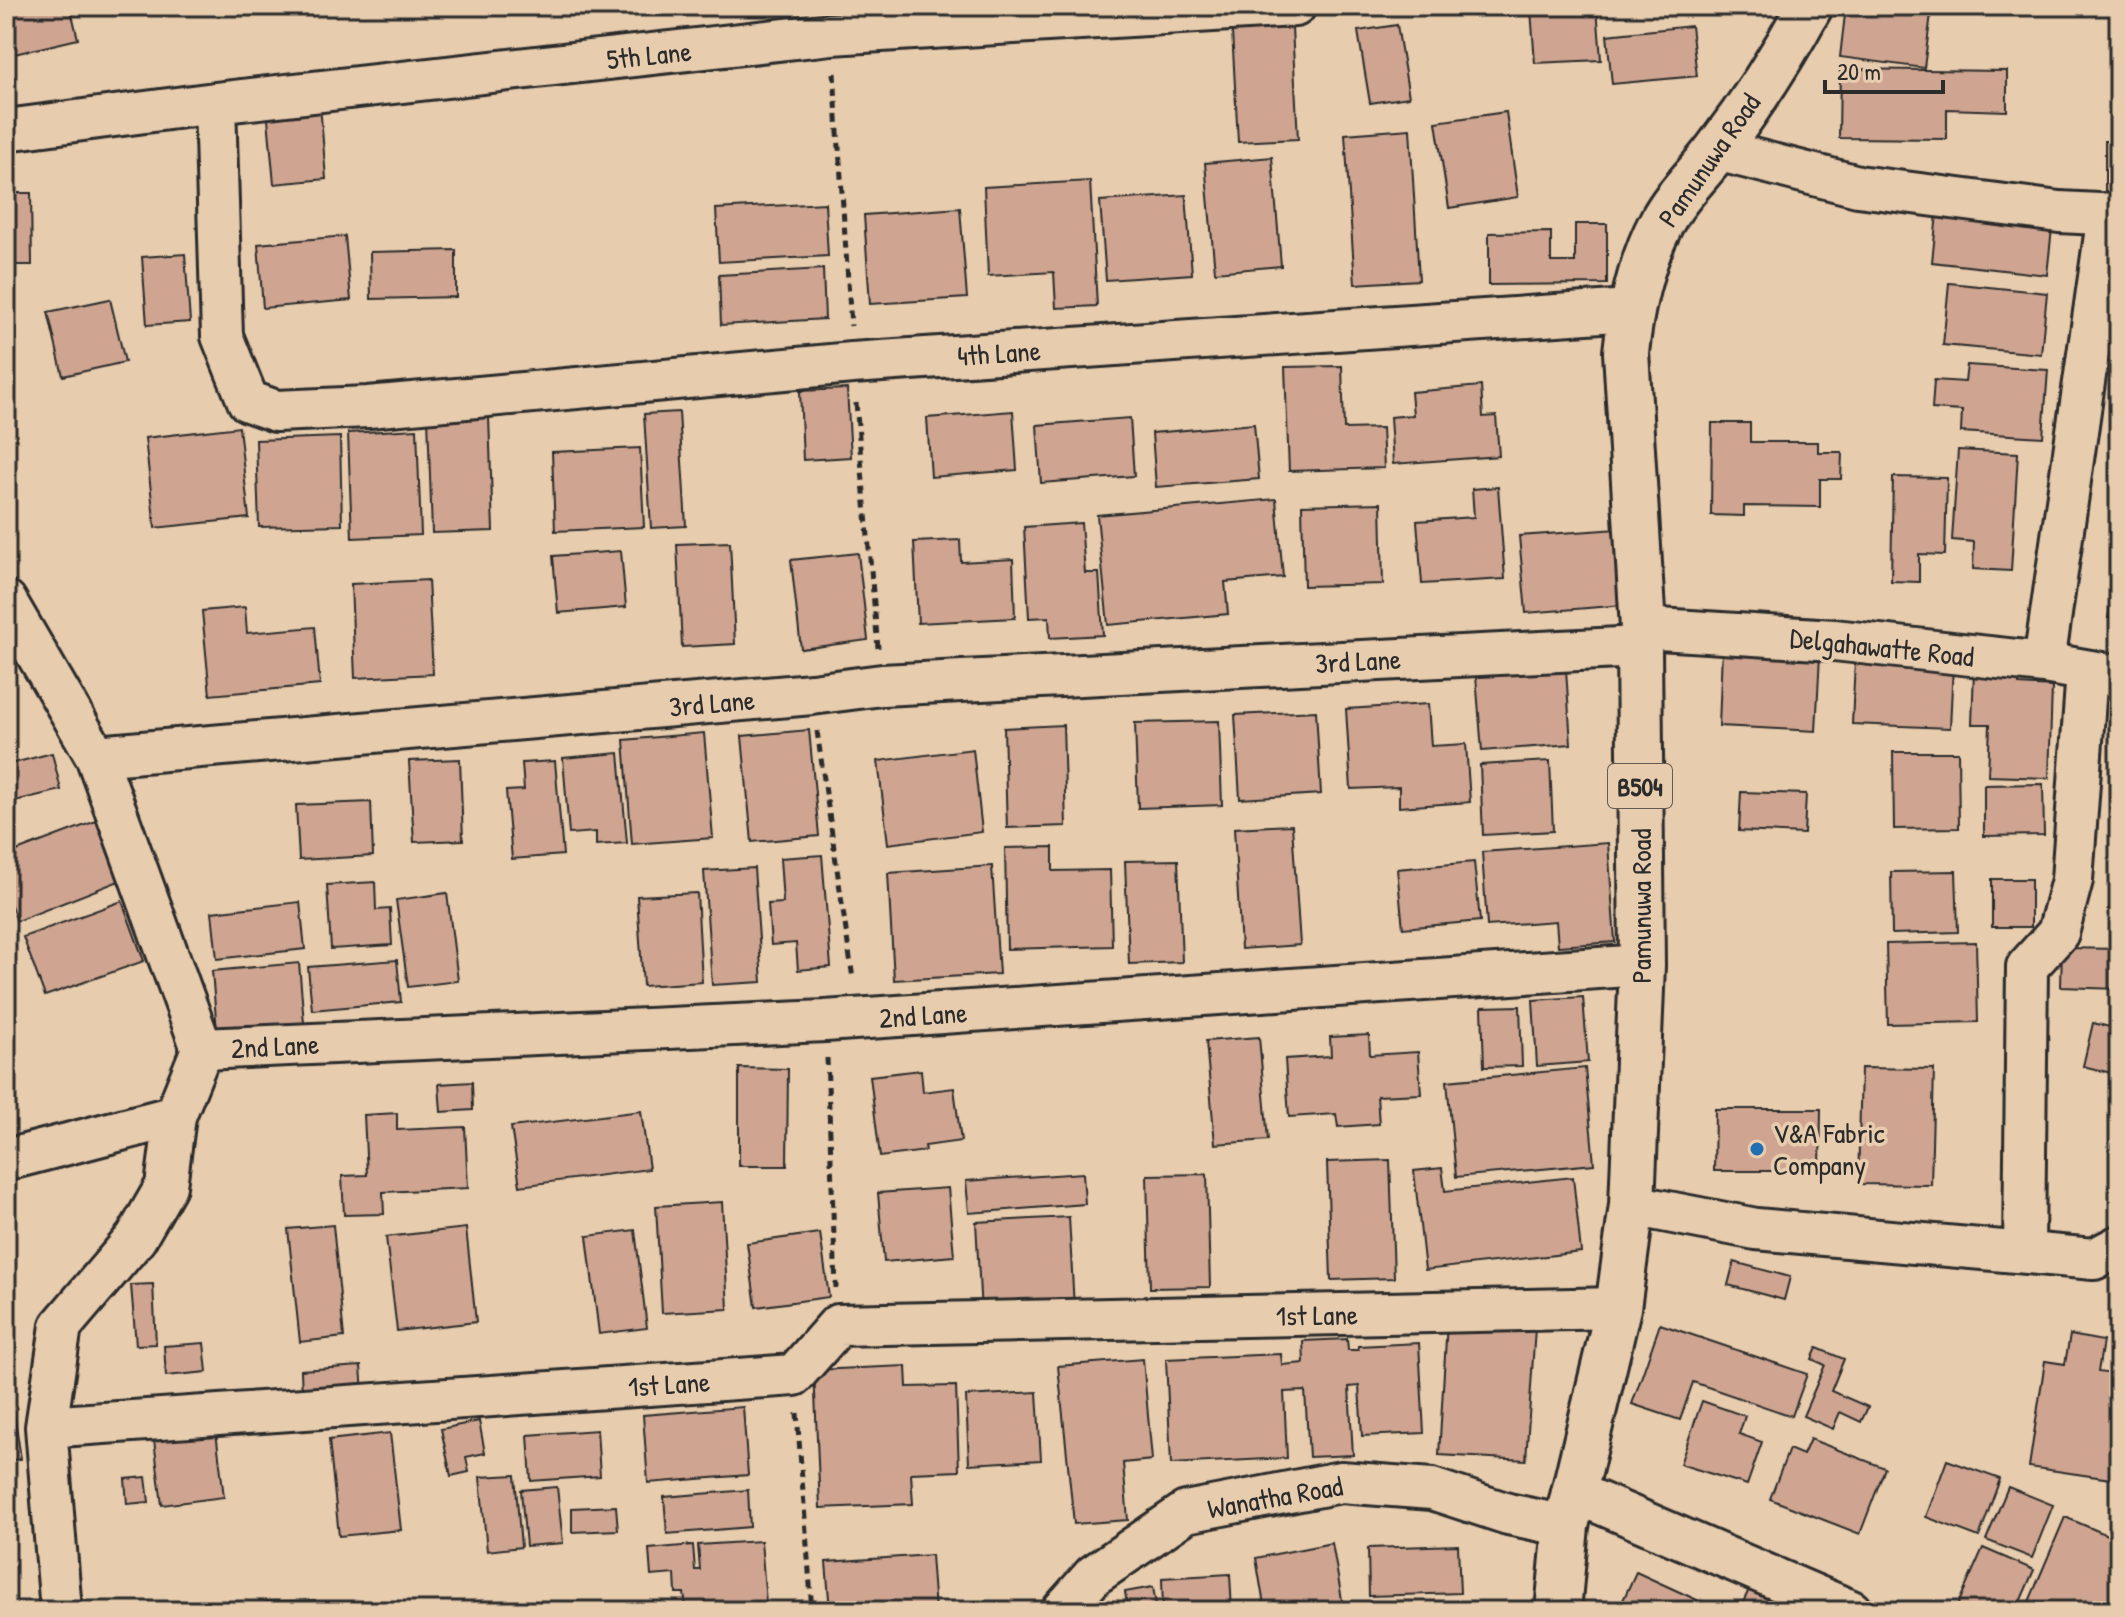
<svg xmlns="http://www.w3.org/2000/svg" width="2125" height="1617" font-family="'Patrick Hand',sans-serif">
  <rect width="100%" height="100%" fill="#e7ccae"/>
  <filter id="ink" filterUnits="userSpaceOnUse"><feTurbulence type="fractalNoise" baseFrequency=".0125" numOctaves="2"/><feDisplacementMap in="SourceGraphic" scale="16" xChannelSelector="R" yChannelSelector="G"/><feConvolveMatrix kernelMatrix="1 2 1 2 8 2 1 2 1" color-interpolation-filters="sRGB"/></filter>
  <g filter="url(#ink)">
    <path fill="#cfa591" stroke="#2b2b2b" stroke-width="2" d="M6,6H70L78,39L6,56Z
      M1846,6H1932L1924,68L1840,57Z
      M1597,7L1601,60L1535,63L1531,10Z
      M1397,25L1409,97L1370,103L1358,31Z
      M1691,26L1697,76L1612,84L1607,35Z
      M1292,28L1298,139L1238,142L1232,31Z
      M1840,69L2007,71V111L1947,109V139L1839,138Z
      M320,104L326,179L274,184L267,108Z
      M1506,112L1518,197L1449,208L1436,122Z
      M1410,129L1419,280L1355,284L1345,134Z
      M2105,141H2119V199H2105Z
      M1272,157L1281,266L1215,272L1205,163Z
      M1090,181L1097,306L1056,308L1054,272L988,276L984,187Z
      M6,193H31L32,265H6Z
      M1186,195L1192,274L1106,280L1100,201Z
      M825,203L828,256L719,262L716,209Z
      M960,208L967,298L870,304L864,215Z
      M1937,214L2052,228L2047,275L1932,262Z
      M1575,224H1607V284L1489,285V233L1551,232V262H1575Z
      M345,236L351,300L263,308L258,244Z
      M456,250V297L371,299L370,252Z
      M185,254L190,322L147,325L142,257Z
      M823,269L825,319L721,325L719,275Z
      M1949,283L2047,293L2041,354L1943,345Z
      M110,299L125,362L63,376L48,312Z
      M1967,365L2048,370L2043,437L1961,432L1962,411L1932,409L1934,380L1965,382Z
      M1342,366L1344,429L1382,428L1384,468L1289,471L1285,367Z
      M1481,386L1483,417L1496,416L1499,456L1393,464L1390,417L1413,415L1411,392Z
      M847,389L851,457L803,460L800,391Z
      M1013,411L1017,470L931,477L927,418Z
      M679,412L686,526L651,528L644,414Z
      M489,417L493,531L432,533L428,418Z
      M1130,418L1134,476L1041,483L1037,425Z
      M1712,423H1750V442H1818V452H1842L1841,479H1820V507L1744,506V516L1711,515Z
      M1254,424L1259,479L1156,487L1152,433Z
      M239,427L249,518L155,528L145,438Z
      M417,429L421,535L352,538L348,433Z
      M340,437L342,525L259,527L256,440Z
      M640,448L644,527L555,531L552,452Z
      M1958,450L2018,453L2011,571L1973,569L1974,542L1952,540Z
      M1893,477L1947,478L1945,555L1919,554V582L1891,581Z
      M1498,487L1505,579L1422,584L1417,521L1474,517L1472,489Z
      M1276,499L1283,577L1225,582L1228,614L1108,625L1097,515Z
      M1381,503L1383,584L1304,586L1302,505Z
      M1081,523L1085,573H1099L1103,635L1050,638L1049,617L1029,618L1024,527Z
      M1618,529L1624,605L1526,613L1519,536Z
      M960,540L961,562L1013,559L1015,618L918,623L914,542Z
      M730,542L735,644L682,647L677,544Z
      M621,551L626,607L558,613L553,556Z
      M858,553L868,640L801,649L791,560Z
      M2119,553V620L2108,618Z
      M428,580L433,674L355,678L351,584Z
      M245,607L247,633L315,627L320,685L210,695L202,611Z
      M1722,650L1820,655L1816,731L1719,726Z
      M1855,661L1953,665L1950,728L1852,724Z
      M1566,670L1571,744L1482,751L1476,676Z
      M1974,670L2020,671L2019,685L2052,687L2049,778L1988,776L1990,724H1972Z
      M1428,704L1431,746L1466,744L1470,802L1399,807V787L1351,789L1346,709Z
      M1316,711L1321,794L1240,799L1235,715Z
      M1219,721L1222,805L1138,808L1135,723Z
      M6,724L10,759L6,760Z
      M1063,725L1066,826L1007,828L1004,728Z
      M809,730L819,836L752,842L742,736Z
      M704,733L713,838L632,844L624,740Z
      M973,749L982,832L888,844L878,761Z
      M1893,752H1958L1959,828L1894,829Z
      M52,753L61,790L6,803V765Z
      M619,753L627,843L596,845V832L569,834L563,758Z
      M460,759L463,840L414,842L409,761Z
      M555,761L563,855L512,859L506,791L524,790L522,763Z
      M1550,761L1553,831L1483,835L1480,765Z
      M2043,784L2044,835L1984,836V785Z
      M1741,792L1806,794L1804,834L1739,831Z
      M371,802L373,856L299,860L296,805Z
      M96,821L119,881L17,921L6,893V855Z
      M1292,825L1300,945L1241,949L1234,828Z
      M1608,843L1615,942L1558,946L1556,921L1487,926L1482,852Z
      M1053,847V871L1110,870L1112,946L1007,949L1005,848Z
      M822,855L831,967L798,970L796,943L771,945L768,904L783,903L780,858Z
      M1178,860L1182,962L1129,964L1125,861Z
      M1474,862L1480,921L1403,928L1397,869Z
      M992,866L999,974L894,980L888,873Z
      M754,868L762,982L712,985L704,871Z
      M1956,871L1958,932L1892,934L1891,872Z
      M1992,879H2031V927H1992Z
      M375,882L376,910L390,909L392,945L331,949L327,885Z
      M447,893L458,981L408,987L396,900Z
      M697,893L702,982L643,986L637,896Z
      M122,901L144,961L45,996L23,937Z
      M300,902L305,949L217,959L212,912Z
      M1976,942L1978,1022L1888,1024L1886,944Z
      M2062,948L2119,949V989L2061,987Z
      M397,960L401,1002L312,1010L308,967Z
      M299,963L304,1023L217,1031L212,971Z
      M1583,997L1588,1062L1537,1066L1533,1000Z
      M1520,1006L1522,1066L1484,1067L1482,1007Z
      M2119,1007V1075L2083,1066L2093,1023L2114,1028Z
      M1369,1035L1370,1055L1418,1052L1421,1094L1377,1096L1379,1124L1338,1127L1336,1114L1289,1117L1285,1059L1331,1056L1330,1037Z
      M1259,1037L1268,1140L1215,1144L1206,1041Z
      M739,1068L788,1069L787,1166H739Z
      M1585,1068L1594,1164L1456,1177L1447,1081Z
      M1861,1068L1934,1069L1931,1185L1858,1184Z
      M921,1070L923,1092L954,1088L961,1141L925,1146L926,1151L880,1157L870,1076Z
      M472,1082L473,1110L441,1112L439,1084Z
      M1715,1109H1821L1820,1171H1714Z
      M641,1111L649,1169L520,1186L511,1127Z
      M397,1113V1130L465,1127L468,1188L383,1192L384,1214L344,1215L342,1176L367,1175L364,1115Z
      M1390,1160L1394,1278L1331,1280L1327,1162Z
      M1442,1168L1445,1191L1573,1177L1581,1252L1425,1270L1414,1171Z
      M1083,1173L1085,1204L969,1213L966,1181Z
      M1207,1174L1210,1287L1150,1288L1147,1175Z
      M948,1188L954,1256L884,1262L878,1193Z
      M722,1202L728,1309L662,1313L656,1206Z
      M1069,1217L1074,1308L981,1313L976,1222Z
      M333,1225L344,1337L300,1342L288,1229Z
      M466,1228L476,1322L397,1331L386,1237Z
      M635,1230L647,1328L599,1334L587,1236Z
      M820,1233L829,1297L756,1307L747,1243Z
      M1734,1262L1790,1277L1784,1300L1728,1285Z
      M153,1284L156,1344L136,1345L131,1285Z
      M1447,1322L1535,1328L1526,1460L1439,1455Z
      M1660,1324L1807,1374L1792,1416L1693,1382L1680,1420L1632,1404Z
      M2070,1335L2103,1341L2098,1372L2119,1375V1426L2111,1479L2029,1467L2045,1361L2065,1364Z
      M1347,1339L1348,1350H1358V1346L1419,1343L1424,1433L1362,1436L1359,1386L1349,1387L1353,1455L1309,1457L1305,1391L1284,1392L1287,1458L1171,1464L1166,1359L1281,1354L1282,1365L1304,1363L1303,1341Z
      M204,1343L207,1372L166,1376L164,1346Z
      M1817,1348L1844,1359L1831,1391L1868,1407L1861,1422L1840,1412L1833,1429L1803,1416L1825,1365L1812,1359Z
      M1143,1359L1152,1460L1123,1463L1128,1520L1074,1524L1058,1366Z
      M361,1366L363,1393L302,1396L301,1370Z
      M906,1366L907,1387L956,1386L959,1471L911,1473L913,1504L820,1508L814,1370Z
      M11,1392L21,1459L6,1461V1393Z
      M1037,1392L1041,1460L969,1464L966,1396Z
      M1702,1401L1745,1416L1739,1434L1762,1442L1747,1485L1680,1464Z
      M743,1407L748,1475L648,1483L643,1415Z
      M479,1421L485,1453L466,1457L469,1472L451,1476L441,1429Z
      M215,1424L224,1497L162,1505L153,1432Z
      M597,1430L600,1476L531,1481L528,1435Z
      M390,1433L401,1530L339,1536L329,1440Z
      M1810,1439L1885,1468L1860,1534L1770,1499L1789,1449L1803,1455Z
      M1947,1460L2000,1479L1979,1537L1926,1517Z
      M515,1475L521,1547L487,1551L480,1477Z
      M146,1477L149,1502L127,1504L125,1479Z
      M557,1487L563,1543L526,1546L521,1490Z
      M2008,1487L2053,1505L2032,1558L1986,1540Z
      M748,1490L750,1527L667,1534L664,1497Z
      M616,1506L618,1530L572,1532V1508Z
      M2065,1517L2119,1540V1611H2025Z
      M761,1541L766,1603L686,1609L684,1593H676L675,1574L651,1576L649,1549L693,1545L695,1570H700L698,1545Z
      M1332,1543L1344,1611H1265L1256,1558Z
      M1458,1545L1460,1593L1369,1596L1368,1548Z
      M1983,1548L2034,1570L2016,1611H1955Z
      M931,1555L935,1611H830L826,1562Z
      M1636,1572L1721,1611H1618Z
      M1230,1574L1232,1611H1163L1162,1578Z
      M1752,1583L1811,1611H1739Z
      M1153,1587L1157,1611H1128L1125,1592Z
      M315,1600V1611H210L265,1608V1602Z"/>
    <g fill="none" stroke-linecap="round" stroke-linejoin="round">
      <defs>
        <path id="street" d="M215,103L222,336L248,401L276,411L368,407L852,363L1630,310
          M6,130L215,103L831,34L1295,6
          M1717,150L1858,186L2059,212L2119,215
          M6,601L96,756
          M1643,628L1834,640L2044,663L2119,676
          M2044,663L2108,214
          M202,1049L96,756L812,694L882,685L1639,647
          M202,1049L825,1021L1642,965
          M175,1116L166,1186L136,1238L61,1326L46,1427L794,1375L838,1325L1618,1308
          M6,1160L175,1116L202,1049
          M1632,1205L1756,1229L2094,1259L2119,1246
          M2024,1252L2027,967L2058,933L2072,880L2087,671
          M46,1427L61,1611
          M1574,1492L1851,1611
          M1062,1611L1094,1575L1186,1512L1341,1482L1432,1489L1508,1514L1566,1526"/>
        <path id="primary" d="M1558,1611L1566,1526L1618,1308L1632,1205L1642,965L1639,647L1643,628L1626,352C1631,307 1640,263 1661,223C1675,196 1699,174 1717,150C1752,104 1783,56 1810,6"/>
      </defs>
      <use href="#street" stroke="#2b2b2b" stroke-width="46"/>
      <use href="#primary" stroke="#2b2b2b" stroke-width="50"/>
      <path stroke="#2b2b2b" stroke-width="5" stroke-dasharray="8 6" stroke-linecap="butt" d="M834,73L851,326
        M856,403L878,648
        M817,731L853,979
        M827,1058L836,1288
        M797,1413L812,1611"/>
      <use href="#street" stroke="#e7ccae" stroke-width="40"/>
      <use href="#primary" stroke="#e7ccae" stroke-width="44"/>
    </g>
  </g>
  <circle fill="#1f6fb2" stroke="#e7ccae" stroke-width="3" cx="1757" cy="1149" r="8"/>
  <g text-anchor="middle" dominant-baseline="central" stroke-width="7" stroke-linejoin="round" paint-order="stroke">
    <rect fill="#e7ccae" stroke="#635b52" stroke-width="2" x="1608" y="764" width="64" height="44" rx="6"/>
    <g font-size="26" font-weight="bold" fill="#2b2b2b">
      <text x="1640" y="786">B504</text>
    </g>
    <g font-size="28" fill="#2b2b2b" stroke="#e7ccae">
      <text transform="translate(649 55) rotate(-6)">5th Lane</text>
      <text transform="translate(1709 160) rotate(-55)">Pamunuwa Road</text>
      <text transform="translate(999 353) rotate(-4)">4th Lane</text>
      <text transform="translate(1882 647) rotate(6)">Delgahawatte Road</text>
      <text transform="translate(1358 661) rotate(-3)">3rd Lane</text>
      <text transform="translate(712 703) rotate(-5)">3rd Lane</text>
      <text transform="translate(1641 906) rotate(-90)">Pamunuwa Road</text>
      <text transform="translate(923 1015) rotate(-4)">2nd Lane</text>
      <text transform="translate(275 1046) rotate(-3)">2nd Lane</text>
      <text transform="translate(1317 1315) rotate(-1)">1st Lane</text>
      <text transform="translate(669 1384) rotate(-4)">1st Lane</text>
      <text transform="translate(1275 1497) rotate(-10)">Wanatha Road</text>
    </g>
    <g font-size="28" fill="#2b2b2b" stroke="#e7ccae" text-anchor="start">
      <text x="1773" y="1133">V&amp;A Fabric<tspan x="1773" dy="32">Company</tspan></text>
    </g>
  </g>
  <rect width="2125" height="1617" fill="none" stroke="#e7ccae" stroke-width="32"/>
  <rect x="16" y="16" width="2093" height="1585" fill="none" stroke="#2b2b2b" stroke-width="3" filter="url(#ink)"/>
  <path d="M1825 80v12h118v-12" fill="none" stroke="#2b2b2b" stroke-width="4"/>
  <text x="1837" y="80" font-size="24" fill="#2b2b2b" stroke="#e7ccae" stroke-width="6" paint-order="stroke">20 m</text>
</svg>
